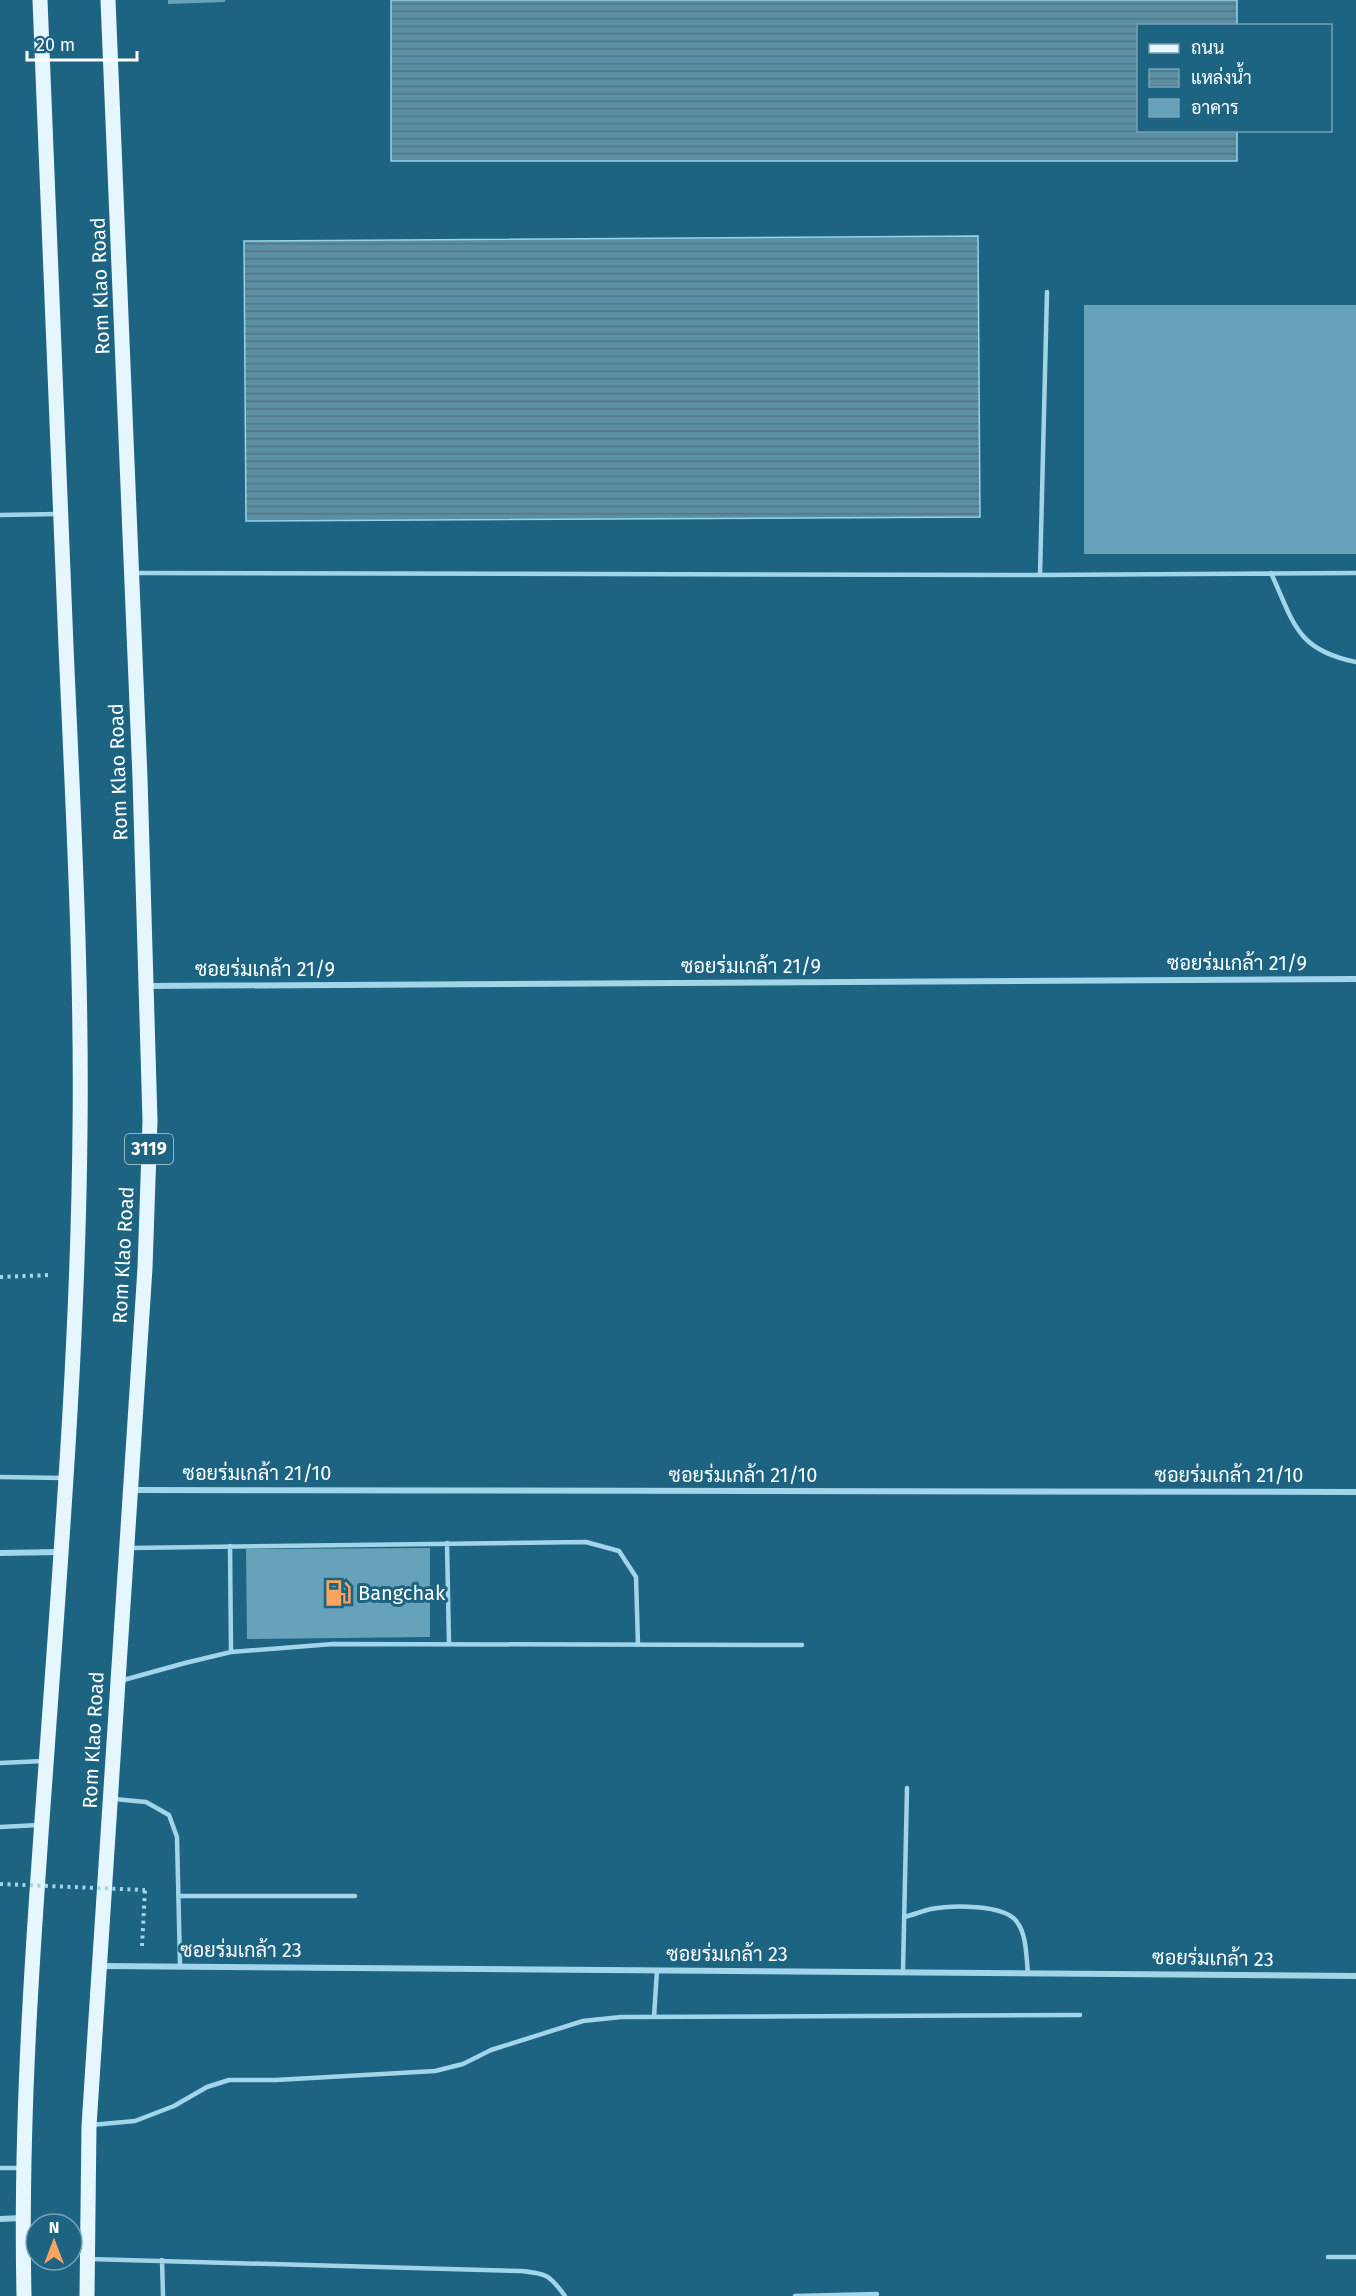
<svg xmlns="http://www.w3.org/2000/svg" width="1356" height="2296" font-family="'Fira Sans',Sarabun,sans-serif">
  <defs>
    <pattern id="water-rules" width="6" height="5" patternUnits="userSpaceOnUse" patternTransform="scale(1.5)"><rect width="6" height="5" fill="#5b8fa4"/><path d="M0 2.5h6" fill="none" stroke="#557481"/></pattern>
  </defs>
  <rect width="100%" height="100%" fill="#1d6382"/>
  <path fill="url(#water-rules)" stroke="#95d4eb" stroke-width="1.5" d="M391,0H1237V25L1138,26V130L1237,131V161H391Z
    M978,236L980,517L246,521L244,241Z"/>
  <path fill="#67a2bb" d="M168,0H225V2L168,4Z
    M1084,305H1356V554H1084Z
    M430,1548V1637L247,1639L246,1549Z"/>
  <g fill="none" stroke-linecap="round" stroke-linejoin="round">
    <path stroke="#a2d5e9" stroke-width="4" stroke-dasharray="3 4.5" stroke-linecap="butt" d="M0,1277L51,1275
      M142,1946L145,1890"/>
    <path stroke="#a2d5e9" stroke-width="4.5" d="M0,515L58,514
      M134,573L1040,575L1356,573
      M1271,573C1294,623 1296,650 1356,662
      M1040,575L1047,292
      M0,1477L63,1478
      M447,1543L449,1644
      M230,1546L231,1652
      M130,1548L586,1542L619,1551L636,1577L638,1645
      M120,1681L185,1663L231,1652L333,1644L802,1645
      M0,1763L43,1761
      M114,1799L146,1802L169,1815L177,1837L180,1965
      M0,1827L39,1825
      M179,1896H355
      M904,1917C913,1915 922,1911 931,1909C951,1905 1005,1904 1017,1922C1027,1935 1026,1957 1028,1973
      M903,1971L907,1788
      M654,2017L657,1970
      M91,2125L135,2121L174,2106L207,2087L229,2080H276L435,2071L463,2064L491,2050L583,2021L621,2017L1080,2015
      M0,2168H21
      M1328,2257H1356
      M89,2259L521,2271C547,2274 549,2274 565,2296
      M162,2260L163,2296
      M795,2296L877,2294"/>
    <path stroke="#a2d5e9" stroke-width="6" d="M148,986L1356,979
      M133,1490L1356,1492
      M0,1553L60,1552
      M100,1966L1356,1976
      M0,2219L21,2218"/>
    <path stroke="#e6f6fe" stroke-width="15" d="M24,2296C20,2119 33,1942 46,1765C61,1554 78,1343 80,1131C82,970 73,808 66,646C57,431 49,215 40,0
      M87,2296L89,2126L145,1268L150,1121L140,778L108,0"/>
    <path stroke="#a2d5e9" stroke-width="4" stroke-dasharray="3 4.5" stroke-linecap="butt" d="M0,1884L145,1890"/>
  </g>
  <defs>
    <symbol id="fuel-bare" viewBox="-9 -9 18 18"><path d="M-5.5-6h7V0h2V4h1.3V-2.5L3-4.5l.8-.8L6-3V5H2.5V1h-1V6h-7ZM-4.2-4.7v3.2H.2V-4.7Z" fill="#f9a560" stroke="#1d6382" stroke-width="2.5" paint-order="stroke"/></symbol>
  </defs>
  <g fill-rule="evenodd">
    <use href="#fuel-bare" x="319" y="1574" width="38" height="38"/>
  </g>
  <g text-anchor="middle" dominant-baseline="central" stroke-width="6" stroke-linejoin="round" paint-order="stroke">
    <rect fill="#1d6382" stroke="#bbd0da" stroke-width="1.5" x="125" y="1134" width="48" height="30" rx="4.5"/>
    <g font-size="18" font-weight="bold" fill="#fff">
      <text x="149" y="1149">3119</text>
    </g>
    <g font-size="20" fill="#fff" stroke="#1d6382">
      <text transform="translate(100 286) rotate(-92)">Rom Klao Road</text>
      <text transform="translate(118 772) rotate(-92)">Rom Klao Road</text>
      <text x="1237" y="963">ซอยร่มเกล้า 21/9</text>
      <text x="751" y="966">ซอยร่มเกล้า 21/9</text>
      <text x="265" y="969">ซอยร่มเกล้า 21/9</text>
      <text transform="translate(123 1255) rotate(-87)">Rom Klao Road</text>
      <text x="257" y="1473">ซอยร่มเกล้า 21/10</text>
      <text x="743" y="1475">ซอยร่มเกล้า 21/10</text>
      <text x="1229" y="1475">ซอยร่มเกล้า 21/10</text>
      <text transform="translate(93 1740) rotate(-87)">Rom Klao Road</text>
      <text x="241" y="1950">ซอยร่มเกล้า 23</text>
      <text x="727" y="1954">ซอยร่มเกล้า 23</text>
      <text transform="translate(1213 1958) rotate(1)">ซอยร่มเกล้า 23</text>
    </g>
    <g font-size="20" fill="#fff" stroke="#1d6382" text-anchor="start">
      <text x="358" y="1593">Bangchak</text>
    </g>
  </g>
  <rect x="1137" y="24" width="195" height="108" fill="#1d6382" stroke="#77a1b4" stroke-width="1.5"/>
  <rect x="1149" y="44" width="30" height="9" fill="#e6f6fe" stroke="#77a1b4" stroke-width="1.5"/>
  <text x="1191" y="54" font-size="18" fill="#ffffff">ถนน</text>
  <rect x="1149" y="69" width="30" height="18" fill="url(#water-rules)" stroke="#77a1b4" stroke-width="1.5"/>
  <text x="1191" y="84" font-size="18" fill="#ffffff">แหล่งน้ำ</text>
  <rect x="1149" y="99" width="30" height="18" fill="#67a2bb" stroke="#77a1b4" stroke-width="1.5"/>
  <text x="1191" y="114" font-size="18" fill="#ffffff">อาคาร</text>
  <g transform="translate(54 2242)"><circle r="28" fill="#1d6382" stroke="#77a1b4" stroke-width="1.5"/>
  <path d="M0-4.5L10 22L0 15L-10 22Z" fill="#f9a560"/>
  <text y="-9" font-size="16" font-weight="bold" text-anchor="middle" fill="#ffffff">N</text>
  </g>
  <path d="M27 51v9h110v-9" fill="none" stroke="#ffffff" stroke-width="3"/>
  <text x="36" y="51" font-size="18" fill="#ffffff" stroke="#1d6382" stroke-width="4.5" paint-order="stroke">20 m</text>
</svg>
